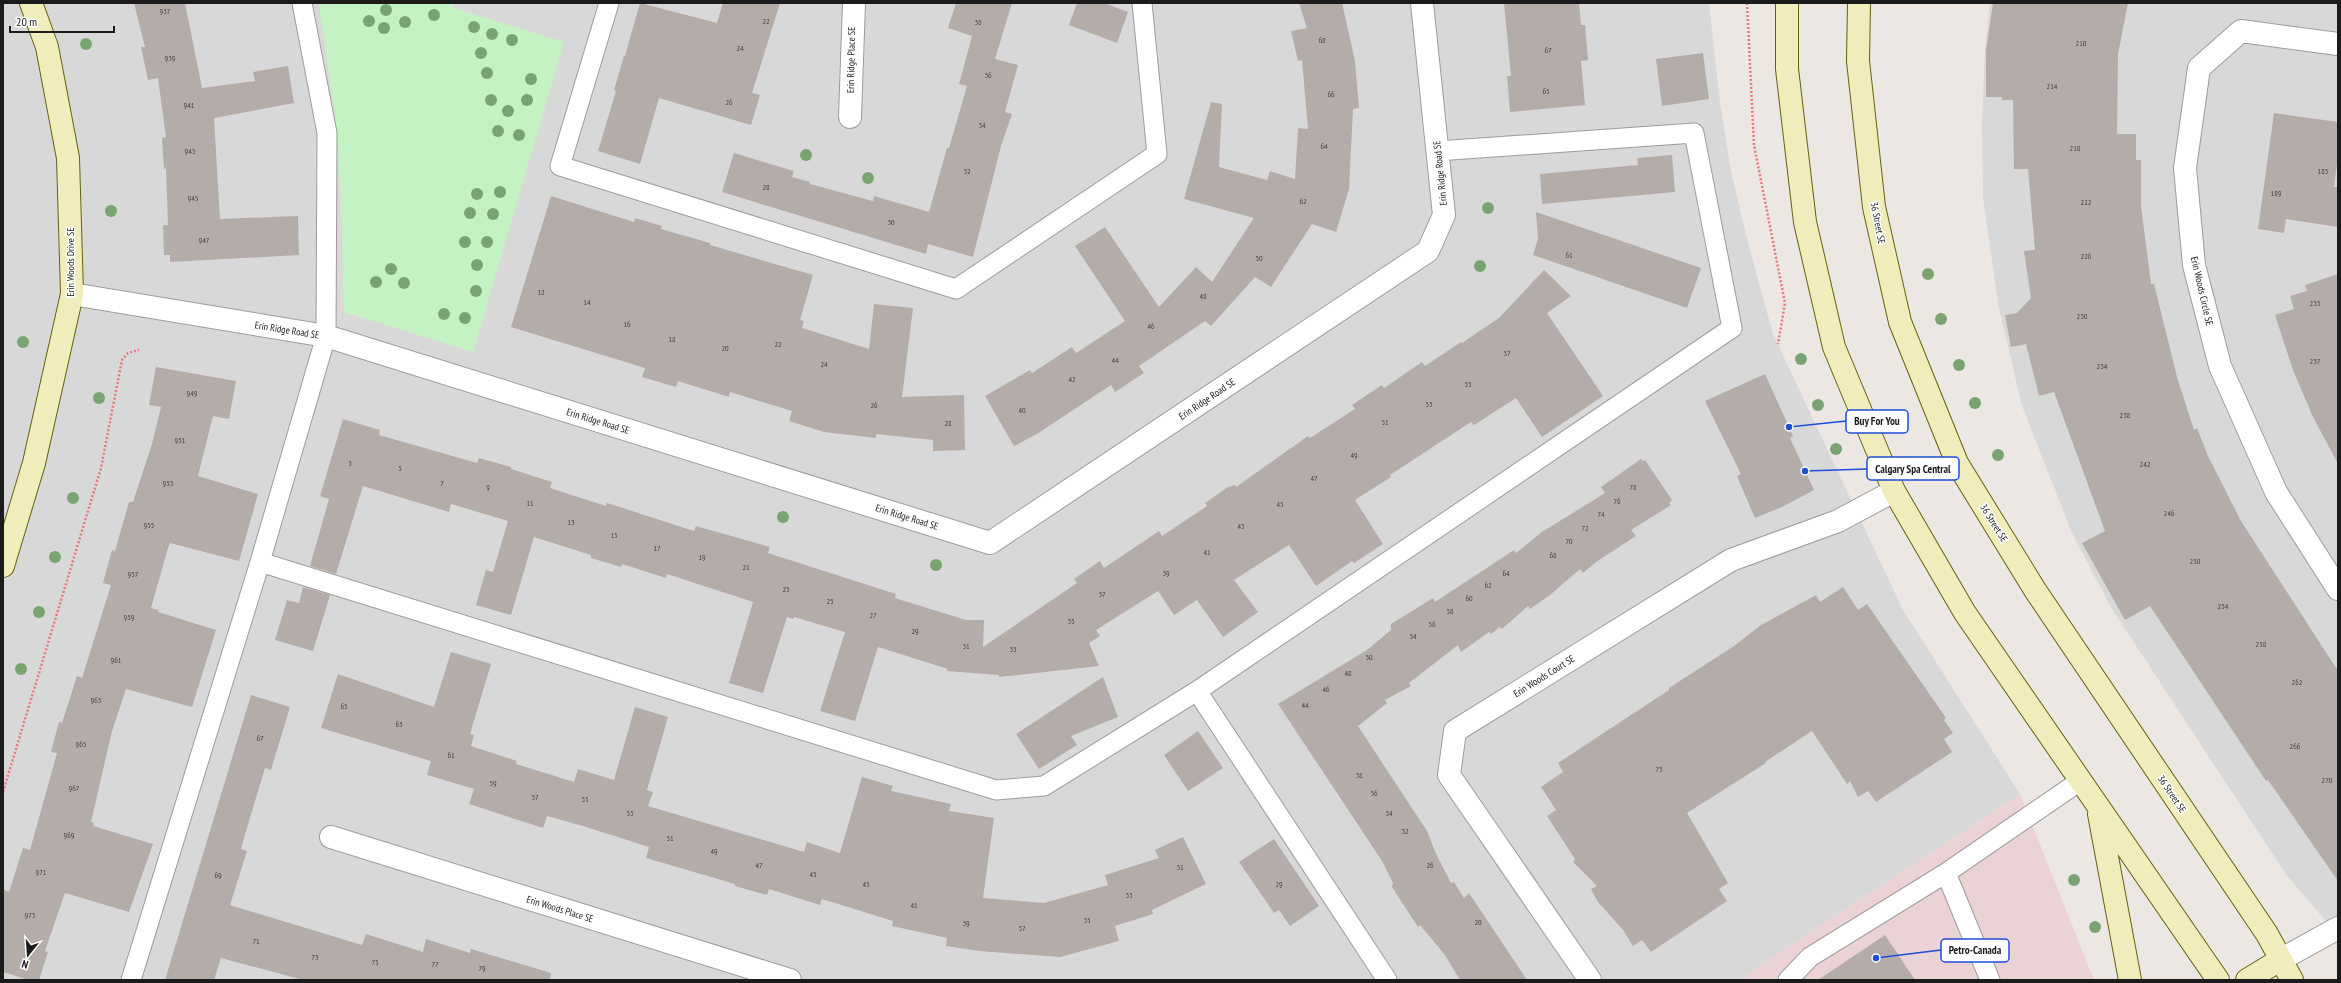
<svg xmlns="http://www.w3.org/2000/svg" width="2341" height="983" font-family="'PT Sans Narrow',sans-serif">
  <rect width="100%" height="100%" fill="#ece7e2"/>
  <path fill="#d9d8d9" d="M3,3H1709L1720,103L1731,171L1747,239L1773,334L1903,610L2020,794L1746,975L1747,980H3Z
    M1990,3H2338V935L2287,876L2110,606L2072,533L2022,406L1998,303L1983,198L1982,124L1985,48Z"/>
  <path fill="#ebd3d5" d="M2020,794L2094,980H1747L1746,975Z"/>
  <path fill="#c5f2c3" d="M319,3H454L453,8L564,42L473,352L344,312L341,203L336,122Z"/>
  <path fill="#b4aca8" d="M134,3H185L202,88L255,81L253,72L288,66L294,103L214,118L220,219L298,216L299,255L170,262V255H164L163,225H168L166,168L164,169L162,138L166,137L158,78L148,80L141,47H145Z
    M640,3L717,23L723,3H780L752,93L760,95L751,125L659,98L640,164L598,151L616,91L614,90L624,56H625Z
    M956,3H1012L995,59L1018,65L1005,112L1012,114L1001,146L973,257L928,244L926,254L722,192L734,153L794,171L792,177L810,182V184L873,201L874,196L929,212L947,148H949L967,86L959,84L972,36L948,28Z
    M1077,3H1104L1128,12L1117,43L1069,25Z
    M1299,3H1342L1355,61L1359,108L1353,109L1349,189L1336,232L1312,224L1271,287L1255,277L1211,326L1205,321L1139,366L1144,373L1115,392L1111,385L1037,434L1014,446L985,396L1030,370L1032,373L1072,347L1076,353L1125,321L1075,246L1105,227L1159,307L1196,267L1212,282L1254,218L1184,199L1211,102L1222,104L1219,167L1267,180L1270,171L1295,179L1298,128L1308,129L1302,60L1298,61L1291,31L1307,28Z
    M1504,3H1579L1581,25H1585L1588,60L1581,61L1585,105L1510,112L1507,76H1511Z
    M1993,3H2128L2118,54L2117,134H2136V160H2141V206L2151,284H2154L2177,377L2194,430L2197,428L2208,456L2241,521L2338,671V881L2268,780L2266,781L2150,606L2125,620L2082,543L2105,531L2054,392L2039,396L2026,344L2011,347L2005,315L2017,313L2031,298L2024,251L2035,250L2028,169H2014L2013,100H2002V97H1986V50Z
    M1703,53L1709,99L1662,106L1656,59Z
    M2274,113L2338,122V156L2334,187H2338V227L2286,219L2284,233L2258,229Z
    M1672,155L1675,192L1542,204L1540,174L1638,165L1637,158Z
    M551,196L634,222L635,218L662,226L661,229L710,243V245L813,275L800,320L804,321L802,328L869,349L874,304L913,308L902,397L964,395L965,450L933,451V440L876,434V438L824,432L789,421L792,411L730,392L729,397L678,381L676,387L642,377L645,368L511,327Z
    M1536,212L1701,268L1687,308L1533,255L1538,239Z
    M1544,270L1571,296L1547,313L1603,396L1542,437L1516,398L1474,425L1471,422L1390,475L1391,477L1355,500L1383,544L1354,563L1352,561L1316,586L1289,545L1234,580L1258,612L1223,637L1197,600L1174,615L1158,591L1096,630L1100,636L1089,643L1099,666L999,677V675L946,671L948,669L878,647L855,721L820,711L845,632L794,617L793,619L787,617L763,693L729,683L753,602L667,574L666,578L622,564L621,567L591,558V555L534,537L511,615L476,605L486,570L493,572L508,521L451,504L449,512L363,486L336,574L310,566L329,499L320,496L343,419L380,430L379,435L477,463L479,458L511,467V469L552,482L550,488L606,506L607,503L694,531L696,526L770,547L768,553L896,594L895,598L966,620H984L983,647L1077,583L1074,579L1100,561L1104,568L1159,531L1162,536L1207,506L1205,503L1228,487L1235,485L1236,487L1308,436L1310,438L1355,409L1352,405L1382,385L1384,388L1422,362L1425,366L1461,342L1462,343L1499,318Z
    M2338,274V464L2313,417L2293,370L2275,315L2294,309L2290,296L2307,291L2305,285Z
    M156,367L236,381L229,419L213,416L198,476L258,494L239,561L170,543L168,548L151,608L159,610L158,612L216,630L192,707L126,689L112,731L91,822L94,823L93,826L153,844L129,912L65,893L45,951L48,952L39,980H29L3,972V889L9,892L23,848L30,850L57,753L51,752L59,722L62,723L77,676L82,678L111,585L103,583L112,550L115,551L129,502H133L152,444L161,407L149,405Z
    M1765,374L1793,436L1790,438L1814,490L1782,507L1755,518L1739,481L1737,476L1741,474L1705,401Z
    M1641,459L1643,461L1645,460L1672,500L1669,503L1671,505L1631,530L1636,536L1596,562L1583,573L1580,569L1550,595L1530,609L1528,606L1502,629L1500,627L1491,634L1489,632L1461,652L1458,645L1409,683L1411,686L1385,700L1387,703L1358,726L1427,831L1436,854L1451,883L1454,882L1464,898L1469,893L1527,980H1460L1445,955L1420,925L1418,927L1392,887L1393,883L1382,861L1278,704L1367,650L1391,630V624L1433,598L1435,602L1514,550L1516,553L1542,532L1605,493L1601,487Z
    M303,587L330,595L313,651L275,640L287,600L299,603Z
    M1843,587L1858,610L1867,604L1946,718L1944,720L1953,733L1944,739L1952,752L1876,802L1868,791L1858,797L1850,781L1847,784L1812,731L1765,762L1766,763L1687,813L1728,883L1719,889L1727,901L1651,952L1642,940L1633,946L1624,931L1598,902L1591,889L1597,886L1573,862L1575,859L1547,816L1556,810L1541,787L1563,772L1558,763L1669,690V688L1734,646L1761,625L1816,595L1820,602Z
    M451,652L491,664L470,734L474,735L471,746L517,761L516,764L574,782L578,769L614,780L635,707L668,717L647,790L653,792L648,806L804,852L807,842L840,853L862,777L893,786L891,791L951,804L949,811L994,818L983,898L1044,903L1108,885L1105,875L1159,858L1155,850L1183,837L1206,884L1152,910L1153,914L1115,926L1119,941L1060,957L979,951L946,946L947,938L892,926L893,921L822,899L820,905L769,889L767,895L735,886V884L646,858L649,847L583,826L547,816L543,828L469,804L474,789L427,775L431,761L321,728L338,674L434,707Z
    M1103,677L1118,717L1071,736L1077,745L1039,769L1016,734Z
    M251,695L290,707L271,770L265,768L246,831L241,849L247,851L230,905L362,945L366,934L423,952L426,939L470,953L471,949L551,973L550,980H303L221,958L214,980H165Z
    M1198,731L1223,768L1188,791L1164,755Z
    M1274,839L1319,906L1290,926L1279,910L1274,913L1239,862Z
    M1885,935L1915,980H1818Z"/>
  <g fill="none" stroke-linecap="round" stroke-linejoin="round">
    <defs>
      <path id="lane" d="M609,3L560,166L956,289L1157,154L1142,3
        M260,562L996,790L1044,786L1197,691L1732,328L1694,133L1437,151
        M1197,691L1387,980
        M131,980L260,562L326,336L327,133L302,3
        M1788,980L1810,957L1946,873
        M1990,980L1946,873L2080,781"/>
      <path id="street" d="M2338,44L2241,31L2199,68L2185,168L2194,265L2220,366L2276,492L2338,589
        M850,117L854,3
        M72,294L326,336L990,543L1428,251L1444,215L1422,3
        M331,837L790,980
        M2280,960L2338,928
        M1590,980L1449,775L1455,731L1731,560L1838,521L1894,491"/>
      <path id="secondary" d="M1787,3V69L1805,222L1834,347L1894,491L1965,613L2218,980
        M1859,3L1858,61L1874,207L1900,322L1957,463L2035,590L2267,934L2292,980
        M3,566L34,463L72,294L68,158L47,47L31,3
        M2099,814L2130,980
        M2247,980L2280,960"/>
    </defs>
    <use href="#lane" stroke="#9c9c9c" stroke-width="21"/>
    <use href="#street" stroke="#9c9c9c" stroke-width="24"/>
    <use href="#secondary" stroke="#646211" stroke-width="24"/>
    <path stroke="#e9767a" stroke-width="2.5" stroke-dasharray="2 2" stroke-linecap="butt" d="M1747,3L1754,145L1785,303L1778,344
      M3,792L101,468L122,360L128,353L139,350"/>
    <use href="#lane" stroke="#fff" stroke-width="19"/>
    <use href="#street" stroke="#fff" stroke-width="22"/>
    <use href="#secondary" stroke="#f1ecbb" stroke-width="22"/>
  </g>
  <g fill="#7aa372">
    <circle cx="386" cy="10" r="6"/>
    <circle cx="434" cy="15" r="6"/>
    <circle cx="369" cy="21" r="6"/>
    <circle cx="405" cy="22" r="6"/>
    <circle cx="474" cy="27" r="6"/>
    <circle cx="384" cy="28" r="6"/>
    <circle cx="492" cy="34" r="6"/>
    <circle cx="512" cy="40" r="6"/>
    <circle cx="86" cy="44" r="6"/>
    <circle cx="481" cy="53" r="6"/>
    <circle cx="487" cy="73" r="6"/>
    <circle cx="531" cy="79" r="6"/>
    <circle cx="491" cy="100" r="6"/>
    <circle cx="527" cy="100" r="6"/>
    <circle cx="508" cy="111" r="6"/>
    <circle cx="498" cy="131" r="6"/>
    <circle cx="519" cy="135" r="6"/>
    <circle cx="806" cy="155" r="6"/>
    <circle cx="868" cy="178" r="6"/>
    <circle cx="500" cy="192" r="6"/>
    <circle cx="477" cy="194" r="6"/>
    <circle cx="1488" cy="208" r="6"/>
    <circle cx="111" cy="211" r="6"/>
    <circle cx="470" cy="213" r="6"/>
    <circle cx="493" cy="214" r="6"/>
    <circle cx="465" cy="242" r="6"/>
    <circle cx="487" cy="242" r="6"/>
    <circle cx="477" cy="265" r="6"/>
    <circle cx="1480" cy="266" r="6"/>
    <circle cx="391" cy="269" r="6"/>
    <circle cx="1928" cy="274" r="6"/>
    <circle cx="376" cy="282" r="6"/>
    <circle cx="404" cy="283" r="6"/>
    <circle cx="476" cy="291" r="6"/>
    <circle cx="444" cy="314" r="6"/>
    <circle cx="465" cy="318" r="6"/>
    <circle cx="1941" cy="319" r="6"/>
    <circle cx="23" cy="342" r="6"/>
    <circle cx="1801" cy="359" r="6"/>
    <circle cx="1959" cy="365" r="6"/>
    <circle cx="99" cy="398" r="6"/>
    <circle cx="1975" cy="403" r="6"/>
    <circle cx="1818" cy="405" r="6"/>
    <circle cx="1836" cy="449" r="6"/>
    <circle cx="1998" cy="455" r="6"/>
    <circle cx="73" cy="498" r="6"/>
    <circle cx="783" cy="517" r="6"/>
    <circle cx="55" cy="557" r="6"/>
    <circle cx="936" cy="565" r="6"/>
    <circle cx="39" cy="612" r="6"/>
    <circle cx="21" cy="669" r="6"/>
    <circle cx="2074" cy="880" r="6"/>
    <circle cx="2095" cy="927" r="6"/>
  </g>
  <g text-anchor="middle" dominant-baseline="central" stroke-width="3" stroke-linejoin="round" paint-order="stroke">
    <g font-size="8" fill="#413f3e">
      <text x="165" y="11">937</text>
      <text x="766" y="21">22</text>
      <text x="978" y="22">38</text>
      <text x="1322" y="40">68</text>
      <text x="2081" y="43">210</text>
      <text x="740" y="48">24</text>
      <text x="1548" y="50">67</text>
      <text x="170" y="58">939</text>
      <text x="988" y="75">36</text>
      <text x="2052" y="86">214</text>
      <text x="1546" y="91">65</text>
      <text x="1331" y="94">66</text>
      <text x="729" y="102">26</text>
      <text x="189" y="105">941</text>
      <text x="982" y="125">34</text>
      <text x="1324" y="146">64</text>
      <text x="2075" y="148">218</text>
      <text x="190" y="151">943</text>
      <text x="967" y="171">32</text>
      <text x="2323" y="171">185</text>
      <text x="766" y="187">28</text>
      <text x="2276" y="193">189</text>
      <text x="193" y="198">945</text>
      <text x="1303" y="201">62</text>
      <text x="2086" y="202">222</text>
      <text x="891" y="222">30</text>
      <text x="204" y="240">947</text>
      <text x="1569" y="255">61</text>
      <text x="2086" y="256">226</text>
      <text x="1259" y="258">50</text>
      <text x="541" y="292">12</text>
      <text x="1203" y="296">48</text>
      <text x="587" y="302">14</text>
      <text x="2315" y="303">233</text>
      <text x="2082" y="316">230</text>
      <text x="627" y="324">16</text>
      <text x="1151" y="326">46</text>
      <text x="672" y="339">18</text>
      <text x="778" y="344">22</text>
      <text x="725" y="348">20</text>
      <text x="1507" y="353">57</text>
      <text x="1115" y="360">44</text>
      <text x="2315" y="361">237</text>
      <text x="824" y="364">24</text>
      <text x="2102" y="366">234</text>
      <text x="1072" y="379">42</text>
      <text x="1468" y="384">55</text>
      <text x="192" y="393">949</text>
      <text x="1429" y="404">53</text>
      <text x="874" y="405">26</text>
      <text x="1022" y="410">40</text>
      <text x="2125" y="415">238</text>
      <text x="1385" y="422">51</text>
      <text x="948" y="423">28</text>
      <text x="180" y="440">951</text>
      <text x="1354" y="455">49</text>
      <text x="350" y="463">3</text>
      <text x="2145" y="464">242</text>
      <text x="400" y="468">5</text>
      <text x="1314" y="478">47</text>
      <text x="168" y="483">953</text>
      <text x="442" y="483">7</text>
      <text x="488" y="487">9</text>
      <text x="1633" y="487">78</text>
      <text x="1617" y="501">76</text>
      <text x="530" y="503">11</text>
      <text x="1280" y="504">45</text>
      <text x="2169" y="513">246</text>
      <text x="1601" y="514">74</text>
      <text x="571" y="522">13</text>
      <text x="149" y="525">955</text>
      <text x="1241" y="526">43</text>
      <text x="1585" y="528">72</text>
      <text x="614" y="535">15</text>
      <text x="1569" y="541">70</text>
      <text x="657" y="548">17</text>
      <text x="1207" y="552">41</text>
      <text x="1553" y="555">68</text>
      <text x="702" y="557">19</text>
      <text x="2195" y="561">250</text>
      <text x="746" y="567">21</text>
      <text x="1166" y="573">39</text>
      <text x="1506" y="573">64</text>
      <text x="133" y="574">957</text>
      <text x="1488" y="585">62</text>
      <text x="786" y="589">23</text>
      <text x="1102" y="594">37</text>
      <text x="1469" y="598">60</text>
      <text x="830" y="601">25</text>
      <text x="2223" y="606">254</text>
      <text x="1450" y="611">58</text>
      <text x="873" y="615">27</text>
      <text x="129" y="617">959</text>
      <text x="1071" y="621">35</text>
      <text x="1432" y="624">56</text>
      <text x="915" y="631">29</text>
      <text x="1413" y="636">54</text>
      <text x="2261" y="644">258</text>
      <text x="966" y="646">31</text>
      <text x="1013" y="649">33</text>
      <text x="1369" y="657">50</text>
      <text x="116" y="660">961</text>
      <text x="1348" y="673">48</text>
      <text x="2297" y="682">262</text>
      <text x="1326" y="689">46</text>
      <text x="96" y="700">963</text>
      <text x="1305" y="705">44</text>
      <text x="344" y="706">65</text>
      <text x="399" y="724">63</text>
      <text x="260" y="738">67</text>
      <text x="81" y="744">965</text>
      <text x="2295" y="746">266</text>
      <text x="451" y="755">61</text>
      <text x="1659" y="769">73</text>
      <text x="1359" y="775">38</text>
      <text x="2327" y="780">270</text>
      <text x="493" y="783">59</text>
      <text x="74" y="788">967</text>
      <text x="1374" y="793">36</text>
      <text x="535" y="797">57</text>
      <text x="585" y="799">55</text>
      <text x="630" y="813">53</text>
      <text x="1389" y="813">34</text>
      <text x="1405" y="831">32</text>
      <text x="69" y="835">969</text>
      <text x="670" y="838">51</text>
      <text x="714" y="851">49</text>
      <text x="759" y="865">47</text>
      <text x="1430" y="865">26</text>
      <text x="1180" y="867">31</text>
      <text x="41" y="872">971</text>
      <text x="813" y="874">45</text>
      <text x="218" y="875">69</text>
      <text x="866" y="884">43</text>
      <text x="1279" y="884">29</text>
      <text x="1129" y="895">33</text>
      <text x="914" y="905">41</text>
      <text x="30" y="915">973</text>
      <text x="1087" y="920">35</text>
      <text x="1478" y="922">20</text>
      <text x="966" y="923">39</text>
      <text x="1022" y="928">37</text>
      <text x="256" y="941">71</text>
      <text x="315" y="957">73</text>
      <text x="375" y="962">75</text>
      <text x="435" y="964">77</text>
      <text x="482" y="968">79</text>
    </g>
    <g font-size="10" fill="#1b1b1b" stroke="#fff">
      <text transform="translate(851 60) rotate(-89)">Erin Ridge Place SE</text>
      <text transform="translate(1440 173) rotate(-96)">Erin Ridge Road SE</text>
      <text transform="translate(1878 223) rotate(79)">36 Street SE</text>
      <text transform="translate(70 262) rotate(-90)">Erin Woods Drive SE</text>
      <text transform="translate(2202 291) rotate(77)">Erin Woods Circle SE</text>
      <text transform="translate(287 330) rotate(9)">Erin Ridge Road SE</text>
      <text transform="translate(1207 399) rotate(-34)">Erin Ridge Road SE</text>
      <text transform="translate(598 421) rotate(17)">Erin Ridge Road SE</text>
      <text transform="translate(907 517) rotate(17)">Erin Ridge Road SE</text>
      <text transform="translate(1994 523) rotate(58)">36 Street SE</text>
      <text transform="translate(1544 676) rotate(-32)">Erin Woods Court SE</text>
      <text transform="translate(2172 794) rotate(56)">36 Street SE</text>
      <text transform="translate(560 909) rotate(17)">Erin Woods Place SE</text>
    </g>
  </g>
  <path fill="none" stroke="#1d4ed8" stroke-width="1.5" d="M1789 427L1846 421M1805 471L1867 469M1876 958L1941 950"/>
  <g fill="#1d4ed8" stroke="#fff" stroke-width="1.5">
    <circle cx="1789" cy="427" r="4"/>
    <circle cx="1805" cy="471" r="4"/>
    <circle cx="1876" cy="958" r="4"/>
  </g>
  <g fill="#fff" stroke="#1d4ed8" stroke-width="1.5">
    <rect x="1846" y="410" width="62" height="23" rx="4"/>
    <rect x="1867" y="457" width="92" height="23" rx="4"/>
    <rect x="1941" y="939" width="68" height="23" rx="4"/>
  </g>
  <g font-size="11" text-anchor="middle" font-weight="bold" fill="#1b1b1b">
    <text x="1877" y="425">Buy For You</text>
    <text x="1913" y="473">Calgary Spa Central</text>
    <text x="1975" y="954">Petro-Canada</text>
  </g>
  <rect width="2341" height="983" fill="none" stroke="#1b1b1b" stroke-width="8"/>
  <g transform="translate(28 955) rotate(197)" stroke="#ffffff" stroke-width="3" paint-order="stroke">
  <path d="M0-3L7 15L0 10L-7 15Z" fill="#1b1b1b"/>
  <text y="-6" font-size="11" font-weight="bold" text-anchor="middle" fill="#1b1b1b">N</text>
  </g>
  <path d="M10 26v6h104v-6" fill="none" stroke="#1b1b1b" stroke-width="2"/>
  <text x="16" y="26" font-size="12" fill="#1b1b1b" stroke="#ffffff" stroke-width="3" paint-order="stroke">20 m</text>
</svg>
